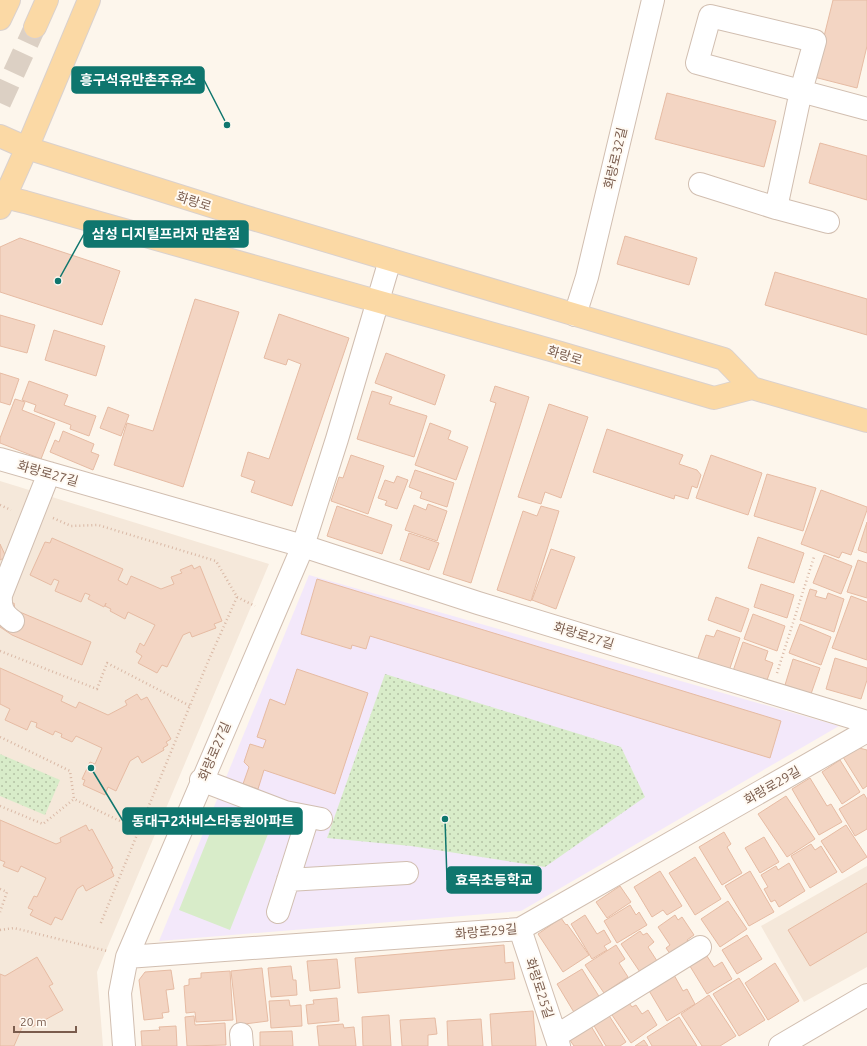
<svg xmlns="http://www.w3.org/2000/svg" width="867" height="1046" font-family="Ubuntu,'Noto Sans KR',sans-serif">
  <defs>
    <pattern id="green-dots" width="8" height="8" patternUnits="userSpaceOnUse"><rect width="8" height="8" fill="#d8ecc9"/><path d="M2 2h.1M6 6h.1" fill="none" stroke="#b4c2a5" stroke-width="1.8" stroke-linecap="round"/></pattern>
  </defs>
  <rect width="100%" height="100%" fill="#fdf6ec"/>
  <path fill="#f5e8da" d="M0,481L269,564L97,972L103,1046H0Z
    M867,866V967L804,1002L761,926Z"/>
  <path fill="#f3e8fa" d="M309,575L839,726L521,911L159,941Z"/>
  <path fill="url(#green-dots)" d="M385,674L621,747L645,797L545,867L411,846L327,838Z
    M0,754L60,780L45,815L0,796Z"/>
  <path fill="#d8ecc9" d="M220,808L270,829L230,930L179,910Z"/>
  <path fill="#f3d5c3" stroke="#e6bba3" d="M833,0H867V46L857,88L814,77Z
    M667,93L776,121L764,167L655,139Z
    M820,143L867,156V200L809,183Z
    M625,236L697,258L689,285L617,264Z
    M20,238L120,271L102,325L0,292V247Z
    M775,272L867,299V335L765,305Z
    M195,299L239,312L183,487L114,465L127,423L153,431Z
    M279,314L349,338L292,506L251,492L255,481L241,476L248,452L269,459L301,364L288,359L286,365L264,358Z
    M0,315L35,325L27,353L0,346Z
    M54,330L105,346L96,376L45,360Z
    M386,353L445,375L435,405L375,383Z
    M0,373L19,379L10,405L0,402Z
    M29,381L68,395L64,405L96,416L89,436L70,429L71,425L34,411L36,405L22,400Z
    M495,386L529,397L471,583L443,574L496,403L490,401Z
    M372,391L392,397L389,404L427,416L414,457L357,439Z
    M15,399L25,402L22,410L55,423L41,459L0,443V438Z
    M549,404L588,417L561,498L545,492L541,504L518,497Z
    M108,407L129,415L121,436L100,428Z
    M430,423L451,431L448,439L468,447L456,480L415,465Z
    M607,429L683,455L679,464L697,470L701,475L697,488L692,486L688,499L675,495L674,499L593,472Z
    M63,431L94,444L91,452L99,455L93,470L50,452L55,440L59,442Z
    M351,455L384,466L368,514L331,501L339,477L343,478Z
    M711,455L762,473L748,515L696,498Z
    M415,470L454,483L447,507L420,498L422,492L409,487Z
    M767,474L816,488L803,531L754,516Z
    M397,476L408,480L397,509L385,505L387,501L378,498L385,480L394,483Z
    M821,490L867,507V510L851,555L842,552L839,558L801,544Z
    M428,504L447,511L437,541L405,530L414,505L426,510Z
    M337,506L392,525L382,554L327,536Z
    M541,506L559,511L531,601L497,590L523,511L537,516Z
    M867,522V553L858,550Z
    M409,533L439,543L429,570L400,560Z
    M758,537L804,553L794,583L748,568Z
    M52,538L123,569L118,580L127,585L131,576L161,589L174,584L171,577L182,573L180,570L192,565L194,569L200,566L222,621L214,624L216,628L192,637L190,632L183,635L167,667L162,665L157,673L138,663L142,656L136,652L140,643L144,646L155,625L128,612L125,619L110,611L111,609L105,606L106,603L104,607L88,599L90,595L85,593L81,602L55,591L59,581L54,579L51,585L30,575L45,542L50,543Z
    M0,544L6,557L0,560Z
    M551,549L575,557L556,609L532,600Z
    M824,555L852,566L841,594L813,583Z
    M858,560L867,563V598L847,592Z
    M317,579L781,721L770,758L370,636L366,649L352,645L351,649L301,634Z
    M761,584L794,595L787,618L754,607Z
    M810,589L817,591L815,596L826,599L828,593L844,599L834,632L800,620Z
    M851,596L867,602V660L832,648Z
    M716,597L749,609L741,632L708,620Z
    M14,603L15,610L91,642L82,665L12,635L0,627V606Z
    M753,614L785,626L777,651L744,639Z
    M800,624L831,637L821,665L789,653Z
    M717,630L740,638L728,674L696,664L706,635L714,637Z
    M743,642L768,651L765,660L773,663L766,683L733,671Z
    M835,658L867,668V680L861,699L826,689Z
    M793,659L820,668L811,694L785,685Z
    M0,668L63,696L61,701L76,708L79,702L108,715L127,705L125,701L137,694L141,700L147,697L171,739L166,742L168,745L163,748L164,750L142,763L138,756L130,761L116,791L108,787L105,795L83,785L85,780L82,779L90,762L95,764L102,748L76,736L72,742L61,737L62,734L55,731L53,735L36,727L37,723L31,721L27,730L5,720L10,709L0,704Z
    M297,669L368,693L335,794L264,770L258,789L243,784L249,767L244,762L250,744L263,748L266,740L257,737L270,699L285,705Z
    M859,748L867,750V786L863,789L843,757Z
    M840,760L860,792L842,804L822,772Z
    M810,778L827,806L831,804L842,822L819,835L792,789Z
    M864,794L867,799V829L855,836L839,809Z
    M786,796L815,839L787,857L758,814Z
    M0,820L56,844L61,842L60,838L86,825L89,831L92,829L113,868L111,869L114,876L86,891L83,885L77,889L62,920L55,917L51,925L30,915L33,910L28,908L34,896L37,897L46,878L21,866L18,872L3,866L5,862L0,860Z
    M846,825L867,857L842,873L821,841Z
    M724,832L731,844L727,847L742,873L722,885L699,847Z
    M764,837L779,862L760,873L745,848Z
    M811,844L815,850L821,846L837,872L810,888L791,856Z
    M695,857L721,899L695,915L669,873Z
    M789,863L805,891L779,907L775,900L771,902L764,889L768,887L761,875L776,866L778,870Z
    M660,871L682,906L667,915L663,910L652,917L634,887Z
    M750,871L774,912L749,926L725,886Z
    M867,883V932L810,966L788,930Z
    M620,886L631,902L607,918L596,902Z
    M728,901L747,929L720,947L701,919Z
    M630,905L636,915L639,912L647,925L617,943L604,921Z
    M585,915L597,934L604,930L611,942L604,946L607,950L592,959L571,924Z
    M675,915L678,920L682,917L694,935L687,940L691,946L673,958L666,948L670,945L658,927Z
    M561,918L566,925L567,924L589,955L563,972L538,934Z
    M640,931L643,935L647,933L654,942L648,947L659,964L642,975L621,944Z
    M747,935L762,959L737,974L722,950Z
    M504,945L505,963L513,962L515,979L358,993L355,958Z
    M616,945L625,959L619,963L628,977L604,993L585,965Z
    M705,953L714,967L722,962L732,979L707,994L688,963Z
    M37,957L53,984L49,986L63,1010L32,1027L28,1020L24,1023L14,1046H0V974L5,976Z
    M337,959L340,988L310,991L307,961Z
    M775,963L799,1001L768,1020L745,983Z
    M291,966L293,980H296L297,995L271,997L268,968Z
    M262,968L268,1021L237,1025L231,971Z
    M582,969L600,998L575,1014L557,984Z
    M171,970L174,989L166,990L169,1012L162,1013L163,1018L144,1020L139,980L145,972Z
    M230,971L233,1020L196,1022L195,1012L186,1013L184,986L189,985V979L201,978V973Z
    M674,975L683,991L687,989L695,1004L667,1021L648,989Z
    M739,978L765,1020L739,1036L713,994Z
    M709,995L736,1036L720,1046H702L681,1014Z
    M337,998L339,1021L308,1024L306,1005L314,1004L313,1000Z
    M289,1000L290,1006L301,1005L302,1026L271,1028L269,1001Z
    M627,1000L632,1007L636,1005L642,1014L648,1010L657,1025L631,1043L610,1012Z
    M533,1011L536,1046H492L490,1014Z
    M608,1014L626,1042L620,1046H606L593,1024Z
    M389,1015L391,1046H363L362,1017Z
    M194,1016L195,1025L225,1023L226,1045L187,1046L185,1017Z
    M679,1017L697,1046H652L647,1037Z
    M435,1018L437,1034L428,1035V1046H402L400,1020Z
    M481,1019L483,1046H448L447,1021Z
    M343,1024L344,1028L354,1027L356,1046H319L317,1026Z
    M176,1026L177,1046H142L141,1031L160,1030L159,1027Z
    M591,1026L603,1046H574L569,1039Z
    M292,1031L293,1046H260V1032Z
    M644,1040L648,1046H635Z"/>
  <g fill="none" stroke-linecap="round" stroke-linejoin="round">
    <path stroke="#dcd0c4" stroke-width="22" stroke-dasharray="22 11" stroke-linecap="butt" d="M0,103L35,27"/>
    <defs>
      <path id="minor" d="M700,184L776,208L801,91L815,41L710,16L697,63L867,109
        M776,208L828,222
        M575,315L587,277L653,0
        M0,459L303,546L478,603L867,722
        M13,621C3,614 0,608 1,595L49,473
        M201,780L285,812L321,819
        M288,880L407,873
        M278,912L308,817
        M520,929L559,1046
        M127,957L520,929L867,731
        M241,1034L242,1046
        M556,1036L700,947
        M124,1046L120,993L127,957L303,546L337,439L390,260
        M780,1046L867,995"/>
      <path id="major" d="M0,19L9,0
        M35,27L47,0
        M0,136L27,148L243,216L724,359L752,388L867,421
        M0,196L25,202L554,351L714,398L752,388
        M0,208L33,134L89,0"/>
    </defs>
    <use href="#minor" stroke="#d1beb0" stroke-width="24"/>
    <use href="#major" stroke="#dad1cd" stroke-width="24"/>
    <path stroke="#d9b8a5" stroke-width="2.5" stroke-dasharray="1 3" stroke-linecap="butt" d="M0,505L11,510
      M53,518L71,526L98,525L216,561L237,597L207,664L100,925
      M237,597L255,606
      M0,651L97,689L107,663L190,706
      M777,673L814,557
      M0,737L70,771L74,799L139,830
      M0,806L43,824L74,799
      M0,889L7,892L0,912
      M0,930L14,928L107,951"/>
    <use href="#minor" stroke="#fff" stroke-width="22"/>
    <use href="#major" stroke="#fbd9a5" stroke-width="22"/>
  </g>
  <g text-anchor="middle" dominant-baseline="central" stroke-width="4" stroke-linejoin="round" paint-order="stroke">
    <g font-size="13" fill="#7a5c4d" stroke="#fffaf3">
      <text transform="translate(615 158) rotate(-77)">화랑로32길</text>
      <text transform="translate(194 201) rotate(18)">화랑로</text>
      <text transform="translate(565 355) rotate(17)">화랑로</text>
      <text transform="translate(48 473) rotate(16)">화랑로27길</text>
      <text transform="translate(584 635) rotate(17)">화랑로27길</text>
      <text transform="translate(214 751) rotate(-67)">화랑로27길</text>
      <text transform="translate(772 785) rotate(-30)">화랑로29길</text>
      <text transform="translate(486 931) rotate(-5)">화랑로29길</text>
      <text transform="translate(540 988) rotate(72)">화랑로25길</text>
    </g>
  </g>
  <path fill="none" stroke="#0f766e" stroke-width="1.5" d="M227 125L204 80M58 281L84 234M91 768L123 821M445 819L447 880"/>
  <g fill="#0f766e" stroke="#fffaf3" stroke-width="1.5">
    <circle cx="227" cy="125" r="4"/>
    <circle cx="58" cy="281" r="4"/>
    <circle cx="91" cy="768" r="4"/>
    <circle cx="445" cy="819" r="4"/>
  </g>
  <g fill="#0f766e" stroke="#0f766e" stroke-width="1.5">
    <rect x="72" y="67" width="132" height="26" rx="4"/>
    <rect x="84" y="221" width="164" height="26" rx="4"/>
    <rect x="123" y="808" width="179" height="26" rx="4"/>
    <rect x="447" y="867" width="94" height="26" rx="4"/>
  </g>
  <g font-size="14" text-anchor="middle" font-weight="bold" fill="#fff">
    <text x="138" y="85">흥구석유만촌주유소</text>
    <text x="166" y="239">삼성 디지털프라자 만촌점</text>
    <text x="213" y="826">동대구2차비스타동원아파트</text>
    <text x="494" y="885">효목초등학교</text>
  </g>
  <path d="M14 1026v6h62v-6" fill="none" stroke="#7a5c4d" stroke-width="2"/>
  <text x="20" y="1026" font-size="12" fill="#7a5c4d" stroke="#fffaf3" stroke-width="3" paint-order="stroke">20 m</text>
</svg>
